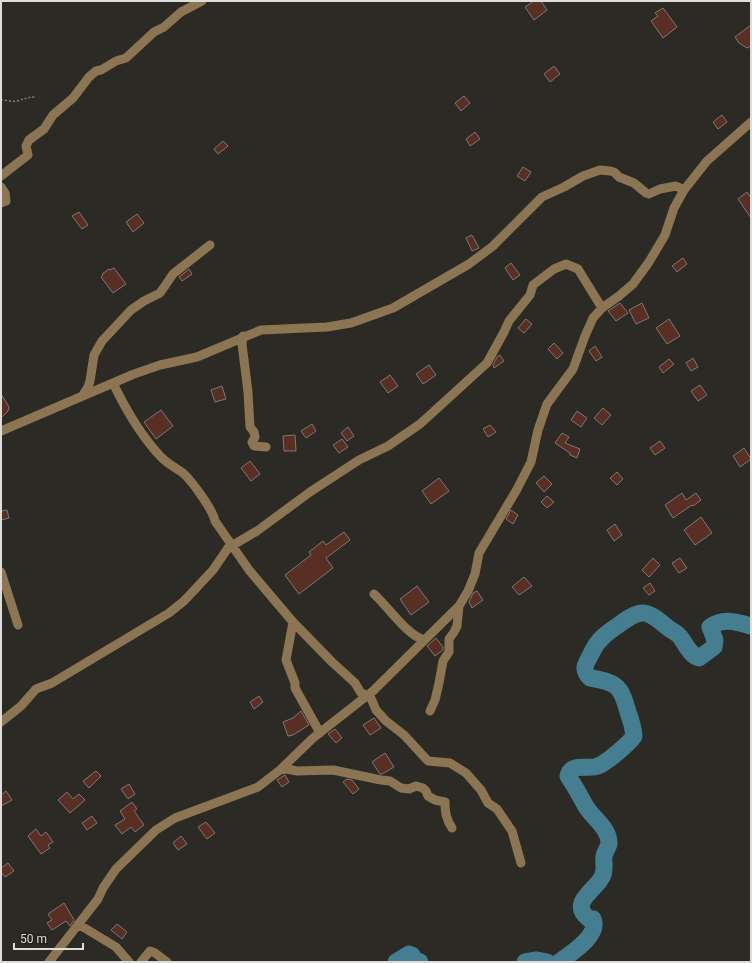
<svg xmlns="http://www.w3.org/2000/svg" width="752" height="963" font-family="Roboto,sans-serif">
  <rect width="100%" height="100%" fill="#2c2a24"/>
  <g fill="none" stroke-linecap="round" stroke-linejoin="round">
    <path stroke="#467e91" stroke-width="17" d="M396,962L409,954L412,955L415,960L420,962
      M525,962L537,960L547,962
      M559,962C570,954 600,936 593,919H589C568,903 596,890 602,877C606,870 603,862 604,856C605,852 608,848 609,844C610,828 592,818 585,805C580,795 574,785 568,776C571,762 589,770 598,766C606,763 630,743 634,736C633,725 631,721 628,712C621,686 617,682 590,678C580,668 587,663 592,652C598,639 608,632 620,624C642,608 647,610 667,627C671,631 677,632 681,638C686,645 690,655 699,658L714,647L715,640L710,627C723,617 737,622 751,626"/>
  </g>
  <path fill="#592e23" stroke="#807876" d="M534,1H541L547,10L534,20L525,7Z
    M663,8L677,27L663,38L651,21L658,16L655,13Z
    M751,25V46L747,48L739,43L735,37Z
    M554,66L560,74L550,82L544,74Z
    M464,96L470,103L461,111L455,103Z
    M722,115L727,122L718,129L713,122Z
    M475,132L480,139L470,146L466,139Z
    M223,141L228,146L218,154L214,149Z
    M523,167L531,172L525,181L517,176Z
    M747,192L751,198V218L738,199Z
    M79,212L88,225L82,229L72,216Z
    M137,214L144,223L133,232L126,222Z
    M472,235L479,248L472,251L466,238Z
    M683,258L687,264L677,272L672,266Z
    M511,263L520,275L513,280L505,268Z
    M114,268L126,284L113,293L101,277L103,275L102,274L109,269L110,270Z
    M189,269L192,274L182,281L179,277Z
    M620,303L628,313L616,321L608,311Z
    M642,303L649,318L636,324L629,310Z
    M526,319L532,324L524,333L518,328Z
    M669,319L680,336L667,344L656,328Z
    M554,343L563,353L557,359L548,349Z
    M595,346L602,357L596,361L589,351Z
    M500,355L504,361L494,368L493,365L497,357Z
    M693,358L698,367L691,371L686,363Z
    M669,359L674,364L663,373L659,367Z
    M429,365L436,375L423,384L416,374Z
    M390,375L398,386L388,393L380,382Z
    M700,385L707,395L698,401L691,391Z
    M222,386L226,399L215,402L211,390Z
    M1,394L8,405L9,408L8,411L1,418Z
    M603,408L611,415L602,425L594,418Z
    M161,410L173,426L156,439L144,422Z
    M577,411L587,418L581,427L571,420Z
    M312,424L316,431L306,438L301,431Z
    M490,425L496,432L488,437L483,429Z
    M348,427L354,436L347,441L341,433Z
    M562,433L569,437L565,443L580,449L577,458L570,455V453L555,443Z
    M295,435L296,451H284L283,436Z
    M342,439L348,447L339,453L333,445Z
    M660,441L665,448L655,455L650,448Z
    M744,448L751,459L740,467L733,456Z
    M250,461L260,474L251,481L241,468Z
    M617,472L623,479L617,485L610,478Z
    M544,476L552,484L544,492L536,483Z
    M439,478L449,491L431,504L422,491Z
    M682,493L686,500L696,493L701,500L693,506L692,505L673,518L665,505Z
    M547,496L554,502L547,508L541,502Z
    M7,510L9,518L1,520V511Z
    M511,510L518,515L513,524L506,519Z
    M701,517L712,533L695,545L684,530Z
    M615,524L622,535L614,541L607,530Z
    M344,532L350,540L326,558L333,568L299,594L285,575L311,555L309,552L323,541L326,545Z
    M653,558L660,565L649,577L642,570Z
    M680,558L687,568L679,573L672,563Z
    M524,577L532,586L519,595L512,587Z
    M650,583L655,591L649,595L643,588Z
    M417,586L429,602L411,615L400,599Z
    M477,591L483,600L472,608L469,602L473,593Z
    M436,638L443,647V650L435,656L427,646Z
    M259,696L263,702L254,709L250,702Z
    M301,711L309,725L293,735L288,736L283,722L293,718Z
    M374,718L381,728L370,735L363,725Z
    M335,729L342,738L336,743L328,734Z
    M385,753L394,767L382,774H380L372,762Z
    M96,771L101,776L89,788L83,781Z
    M285,775L289,782L282,787L277,780Z
    M347,779L352,780L359,789L353,794L343,782Z
    M129,784L135,794L128,799L121,789Z
    M6,791L12,800L1,806V795Z
    M67,792L73,799L79,794L85,800L70,813L58,800Z
    M132,802L137,809L134,811L144,825L135,832L131,827L122,834L115,825L125,819L120,811Z
    M92,816L97,823L87,830L82,823Z
    M206,822L215,833L207,839L198,827Z
    M36,829L41,836L46,832L53,842L48,845L50,848L41,854L28,836Z
    M181,836L187,844L178,850L173,843Z
    M8,863L14,871L5,877L1,872V868Z
    M64,903L74,920L70,926L66,921L52,930L47,923L52,920L48,914Z
    M117,924L127,932L122,939L111,930Z"/>
  <g fill="none" stroke-linecap="round" stroke-linejoin="round">
    <path stroke="#81807a" stroke-width="1.5" stroke-dasharray="2 2" stroke-linecap="butt" d="M1,100C6,100 13,102 17,101C25,99 27,97 36,97"/>
    <path stroke="#8c7553" stroke-width="9" d="M1,176L28,155L26,146L29,140L44,129L53,115L73,98L89,77L96,71L101,70L116,61L126,58L154,32L164,27L181,12L202,1
      M1,187L5,193L6,201L1,203
      M243,336L242,344L248,392L250,427L254,432L255,437L252,442L254,446L266,447
      M113,383C125,408 142,437 161,457C168,464 176,468 183,473C192,481 213,510 215,521L249,570L293,622L332,662L355,683L361,693L370,696L376,710L386,721L404,735L428,761L450,763L466,773L481,790L488,803L497,809L512,831L521,863
      M83,395L88,387L90,381L94,355L102,341L131,310L144,301L160,293L173,274L210,245
      M1,431L134,374L160,365L197,357L261,330L327,327L351,323L393,308L469,264L493,246L542,197L564,187L583,176L600,170L610,171L614,172L619,177L634,183L646,193L649,194L660,189L676,186L684,190
      M1,572L18,625
      M374,594C389,608 406,634 424,640
      M293,622L286,660L295,683V688L320,733
      M430,711L435,700L439,683L443,661L449,652V639L454,632L457,626L459,606
      M1,722L21,706L36,689L52,683L169,613L184,601L213,570L228,548L257,531L310,492L359,460L388,446L420,424L487,363L504,332L509,321L530,295L533,285L554,269L566,264L578,269L602,308
      M280,770L287,769L297,771L333,770L381,780L390,781L401,788L409,789L416,786L423,788L426,791L428,796L435,800L445,802C445,812 446,819 452,828
      M78,924L116,947L129,962
      M49,962L98,899L103,888L116,869L156,830L175,818L258,787L280,770L313,738L373,691L459,606L468,591L475,574L479,553L516,491L531,462L538,430L547,404L573,369L585,336L593,318L602,308L619,296L633,284L649,262L665,235L674,208L684,190L707,161L751,122
      M141,962L150,951L155,953L167,962"/>
  </g>
  <rect width="752" height="963" fill="none" stroke="#deddd9" stroke-width="4"/>
  <path d="M14 943v6h69v-6" fill="none" stroke="#deddd9" stroke-width="2"/>
  <text x="20" y="943" font-size="12" fill="#deddd9" stroke="#22211b" stroke-width="3" paint-order="stroke">50 m</text>
</svg>
